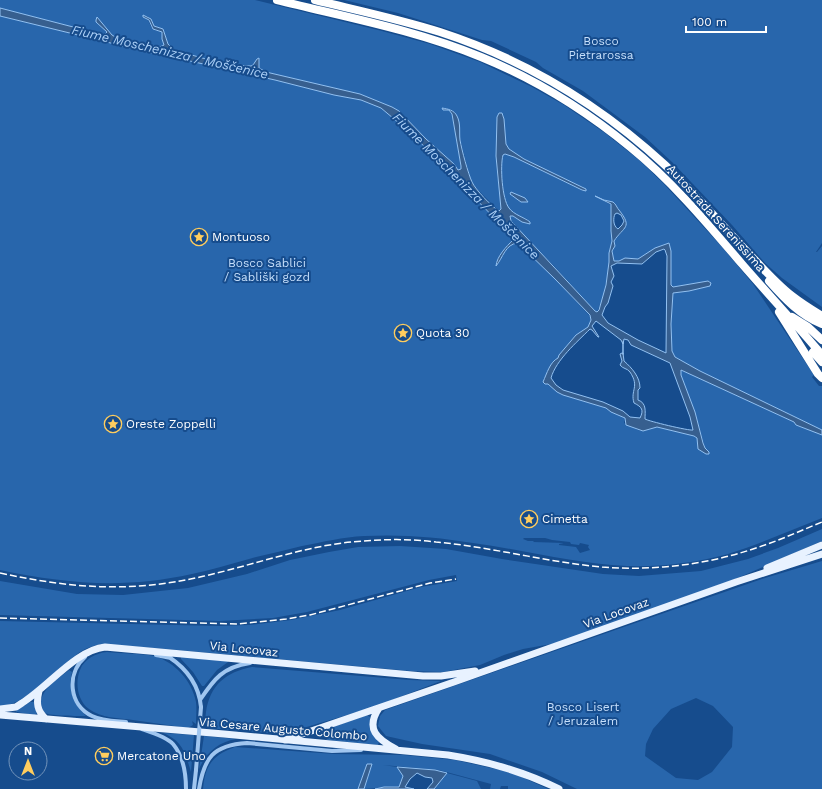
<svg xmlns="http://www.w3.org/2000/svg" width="822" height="789" font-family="'Work Sans',sans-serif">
  <rect width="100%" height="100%" fill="#164c8d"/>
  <path fill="#2866ac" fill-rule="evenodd" d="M0,0H255L382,31L430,44L480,62L532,87L564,105L605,133L639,160L663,183L722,247L753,284L814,375L812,377L819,386H822V430L700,371L675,357L672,351L671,324L673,293L689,291L710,286V281L673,287L671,285V257L669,243L655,248L638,259H628L619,261H614L612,251L614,249V241L621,233L626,224L625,219L616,205L601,198L604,201L611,205V231L612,241L609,253V266L603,298L597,312L595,311L553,265L540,252L511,221L510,216H513L517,219L528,224L527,219C520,216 512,214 508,207C503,198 500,165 503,155L508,154L514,157L583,191V187C571,181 509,155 506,145C503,136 505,124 503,114L497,117V121C497,138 496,155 497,172C498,184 502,198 501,209L499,211L477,189L471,181L460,139L458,117L452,110L442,108L449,110L452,114L461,166V169L458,170L454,164L426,139L399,111L392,107L360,94L266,72L259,68V59L251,66L227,65L174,50L168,44L163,29L154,26L152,21L147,16L143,17C151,21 148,22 152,28C154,31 159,31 162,32L165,45L160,47L117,38L112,35L97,18L96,22L107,32L104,35L0,8Z
    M344,0H822V243L816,252H817L822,246V307L782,278L765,263L732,225L672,162L645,137L583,91L543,68L536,62L491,41L482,40L398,13Z
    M0,16L168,57L190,61L275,80L334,95L361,100L381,108L412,134L513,237V240C506,247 499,254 498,265C502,256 507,244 518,242L555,279L590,316L591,320L588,327L576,335L559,355L558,358C549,363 548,375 545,384L548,383L557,392L563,395L606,408L625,418L624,423L638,430L643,431L657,427L694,436L697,438L699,449L705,448L695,412L681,375V370L794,422L796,425L820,434L822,435V518C791,530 760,544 728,554C696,563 660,567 627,566C575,564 525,550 473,543C437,537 401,534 364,536C343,537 323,542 302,546C284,551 266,554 249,559C230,564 211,570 192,574C124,589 67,584 0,570ZM524,538H545L552,540L570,542L571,544L579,545L580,543L589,545L588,547L590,550L580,553L576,547L559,545V544L564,543L533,542L534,541H528L523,539Z
    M822,529V541L733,580L557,643L523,649L504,655L480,665L443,672L411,671L166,649L100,644C93,646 86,648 80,652C59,666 25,707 0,706V621L219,626L249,625L291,620L340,610L421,587L457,581L456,575L429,580L307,612L273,618L220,621L0,615V581L77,594L123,595L188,588L247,574L290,560L329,552L358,547L400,546L446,549L502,559L603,574L639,576L701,571L748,559L778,548Z
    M822,561V789H577L542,772L490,754L422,744L386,736L378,726L380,716L385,710L765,578ZM696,698L713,706L733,727L732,747L712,772L698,780L676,778L645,756L646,744L653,729L671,709Z
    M107,652C122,654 139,653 154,656C175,662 192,681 196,702C197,709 196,717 196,724L192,721L193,725L188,728C170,725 151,723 133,720C119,718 101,718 89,709C77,700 75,682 80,670C84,659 96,653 107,652Z
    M181,657L228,661V662L217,670L204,686H202L193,672L181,659Z
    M252,667L410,680L441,681L374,707L283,734L206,728C206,722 205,718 206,712C210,685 226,672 252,667Z
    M69,670L72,672C68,691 72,702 86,716C78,716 51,716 45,713C42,712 41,709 41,705C40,689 58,679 69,670Z
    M30,702H34L37,713L35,715L16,712L17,710Z
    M367,715L370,717C370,727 372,734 379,742L378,745L327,740L325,738V732L327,729Z
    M163,733L194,735L191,772C185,753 183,741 163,733Z
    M204,736L236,739C218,742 206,753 199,769Z
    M235,747L334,754L403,755L455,760L513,773L548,789H508V786H501L500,789H490L491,784L439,770L383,765L397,767L403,776L399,787C387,786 376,789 364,789L372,765L367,764L358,789H203C205,765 213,755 235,747Z
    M447,773L477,781L481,789H434Z"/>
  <path fill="#375f8f" stroke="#92c1f2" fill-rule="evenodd" d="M0,8L104,35L107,32L96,22V20L97,17L112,35L117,38L160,47L164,45L162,39V32L153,29L149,20L143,17V15L151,19L154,26L163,29L168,44L174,50L227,65L251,66L253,65L257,59L259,58V68L266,72L360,94L392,107L399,111L426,139L454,164L458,170L461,169V166L452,114L449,110H443L442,108C448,109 454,110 457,116C461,124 459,132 460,140C462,151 468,173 472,182C475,189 492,207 499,211L501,209L496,156L497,117L499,113H502L504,119L506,144L509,149L524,159L586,189V191L582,190L514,157L505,154L503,155C500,166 502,199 509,208C514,215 524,217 530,222V224L522,222L513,216H510L511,221L595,311L597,312L599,310L606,285L609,262V253L612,241L611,231V204L595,196L604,200L613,202C616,204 617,208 619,210C633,228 624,226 614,241L615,246L612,251L614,261H619L625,258L638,259L655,248L669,243L671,251V285L673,287L708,281L711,283L710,286L689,291L673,293L671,324L672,351L675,357L700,371L822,430V435L796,425L794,422L681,370V375L695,412L703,443L705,448L709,452V454H706L698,449L697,438L694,436L657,427L643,431L626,425L625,418L611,412L606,408L563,395L557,392L548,384H545L543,382C547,373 550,362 558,358L559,355L576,335L588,327L591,320L590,315L555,279L518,243C505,244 503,258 496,266C497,256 506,247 513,240V237L412,134L381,108L361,100L334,95L275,80L190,61L168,57L0,16ZM617,213L621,215L624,221L622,225L618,229C613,226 613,218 615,214ZM664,249L665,250L667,256L666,353L638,340L608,323L602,315L605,307L608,303L613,286L611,282L614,276L611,266L617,263L642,264L656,252ZM596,321L621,340L623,344L624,339L628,340L631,345L670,363L690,417L693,430C689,431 648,421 645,419C645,412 647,403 638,400V390L640,388C640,377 632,368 624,361L623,353H622L620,354L622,361L620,365C623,369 627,368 630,372C640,387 630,390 634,403C642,407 644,410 640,418L630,417L623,411L603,402L563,390L556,385L551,378C556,360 577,342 590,329L592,330L598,337H599L592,326Z
    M511,192L525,198L528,202H521L510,194Z
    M367,764H372L364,789H358Z
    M397,767L435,770L447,773L434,789H427L433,782L432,778L425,777L417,773L410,779L405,787L414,789H375L384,787H399L403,776Z"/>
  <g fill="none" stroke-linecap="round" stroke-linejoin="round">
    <path stroke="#92c1f2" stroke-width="1.5" d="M623,342V354"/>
    <path stroke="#a0c6f0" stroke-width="4" d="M156,655L171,658
      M85,657C66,674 69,705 92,716C102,721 115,721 126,722
      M169,657C187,669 199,686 201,707
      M200,700C214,679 223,667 250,663
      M142,729C151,732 167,737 173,744C184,757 186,773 186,789
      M194,789L196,770
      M199,789C204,758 213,745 247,743L332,751L361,750"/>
    <path stroke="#e8f2ff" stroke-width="7" d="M767,568L822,545
      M39,691C36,703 37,711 46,719
      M379,708C365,729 377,739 396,749
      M0,709L16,707L22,703C48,687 76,650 105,647L423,676H441L475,671
      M0,715L224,734L448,755C486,761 525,772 559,789
      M285,740L454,682L736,582L822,554"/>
    <path stroke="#fff" stroke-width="8" d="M277,0C345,17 416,30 481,57C535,79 585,110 630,147C672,181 707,223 742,264C768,294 796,324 822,355
      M315,0C356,10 399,19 440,32C526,60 599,104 665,165C697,195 724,228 754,259C766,272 778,285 792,296C801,303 812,310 822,316
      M769,281C785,299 800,315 822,324
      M779,312L818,374L822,378
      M792,317L808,327L822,340
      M813,352L822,362"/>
    <path stroke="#fff" stroke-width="1.5" stroke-dasharray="7 3" stroke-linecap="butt" d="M0,573C70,588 129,593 200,577C255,565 308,544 364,541C388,539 412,539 436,542C492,547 546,562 602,567C654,571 706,565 756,548C778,541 800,531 822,522
      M0,618L237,624L286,619L310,615L430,583L456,579"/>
    <path stroke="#a0c6f0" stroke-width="4" d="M196,770L201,707"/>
  </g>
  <defs>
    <symbol id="sight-ring" viewBox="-11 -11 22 22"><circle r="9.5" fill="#164c8d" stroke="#ffcd5e" stroke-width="1.5"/><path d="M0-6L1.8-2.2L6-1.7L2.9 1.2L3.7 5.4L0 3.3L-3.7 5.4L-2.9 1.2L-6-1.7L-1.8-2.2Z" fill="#ffcd5e"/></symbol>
    <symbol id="supermarket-ring" viewBox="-11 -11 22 22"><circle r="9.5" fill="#164c8d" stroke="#ffcd5e" stroke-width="1.5"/><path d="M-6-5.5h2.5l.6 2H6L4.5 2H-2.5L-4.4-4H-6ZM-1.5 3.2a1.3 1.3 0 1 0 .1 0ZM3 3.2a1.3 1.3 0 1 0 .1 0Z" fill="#ffcd5e"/></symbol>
  </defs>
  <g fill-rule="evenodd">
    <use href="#sight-ring" x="189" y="227" width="20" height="20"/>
    <use href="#sight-ring" x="393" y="323" width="20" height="20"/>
    <use href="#sight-ring" x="103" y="414" width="20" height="20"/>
    <use href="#sight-ring" x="519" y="509" width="20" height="20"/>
    <use href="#supermarket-ring" x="94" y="746" width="20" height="20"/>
  </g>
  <g text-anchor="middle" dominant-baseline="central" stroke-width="4" stroke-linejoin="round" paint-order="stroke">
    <g font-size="12" fill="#c6dffb" stroke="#164c8d">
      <text x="601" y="41">Bosco<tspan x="601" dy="14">Pietrarossa</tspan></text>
      <text x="267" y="263">Bosco Sablici<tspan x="267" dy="14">/ Sabliški gozd</tspan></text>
      <text x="583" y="707">Bosco Lisert<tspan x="583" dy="14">/ Jeruzalem</tspan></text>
    </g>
    <g font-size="12" fill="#fff" stroke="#164c8d">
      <text transform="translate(716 218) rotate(48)">Autostrada Serenissima</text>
      <text transform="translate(616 613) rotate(-20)">Via Locovaz</text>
      <text transform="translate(244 649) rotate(6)">Via Locovaz</text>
      <text transform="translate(283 729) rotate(5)">Via Cesare Augusto Colombo</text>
    </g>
    <g font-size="12" fill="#fff" stroke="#164c8d" text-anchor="start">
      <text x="212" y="237">Montuoso</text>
      <text x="416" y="333">Quota 30</text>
      <text x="126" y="424">Oreste Zoppelli</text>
      <text x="542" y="519">Cimetta</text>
      <text x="117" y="756">Mercatone Uno</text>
    </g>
    <g font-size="13" font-style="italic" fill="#acd0f7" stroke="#164c8d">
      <text transform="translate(170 52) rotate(13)">Fiume Moschenizza / Moščenice</text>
      <text transform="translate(466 186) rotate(45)">Fiume Moschenizza / Moščenice</text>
    </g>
  </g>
  <g transform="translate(28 761)"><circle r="19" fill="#164c8d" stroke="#7394bb"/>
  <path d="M0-3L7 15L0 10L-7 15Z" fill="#ffcd5e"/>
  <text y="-6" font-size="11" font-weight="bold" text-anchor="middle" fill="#ffffff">N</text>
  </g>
  <path d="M686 26v6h80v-6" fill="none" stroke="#ffffff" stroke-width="2"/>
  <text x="692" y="26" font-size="12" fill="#ffffff" stroke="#164c8d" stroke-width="3" paint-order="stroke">100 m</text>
</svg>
